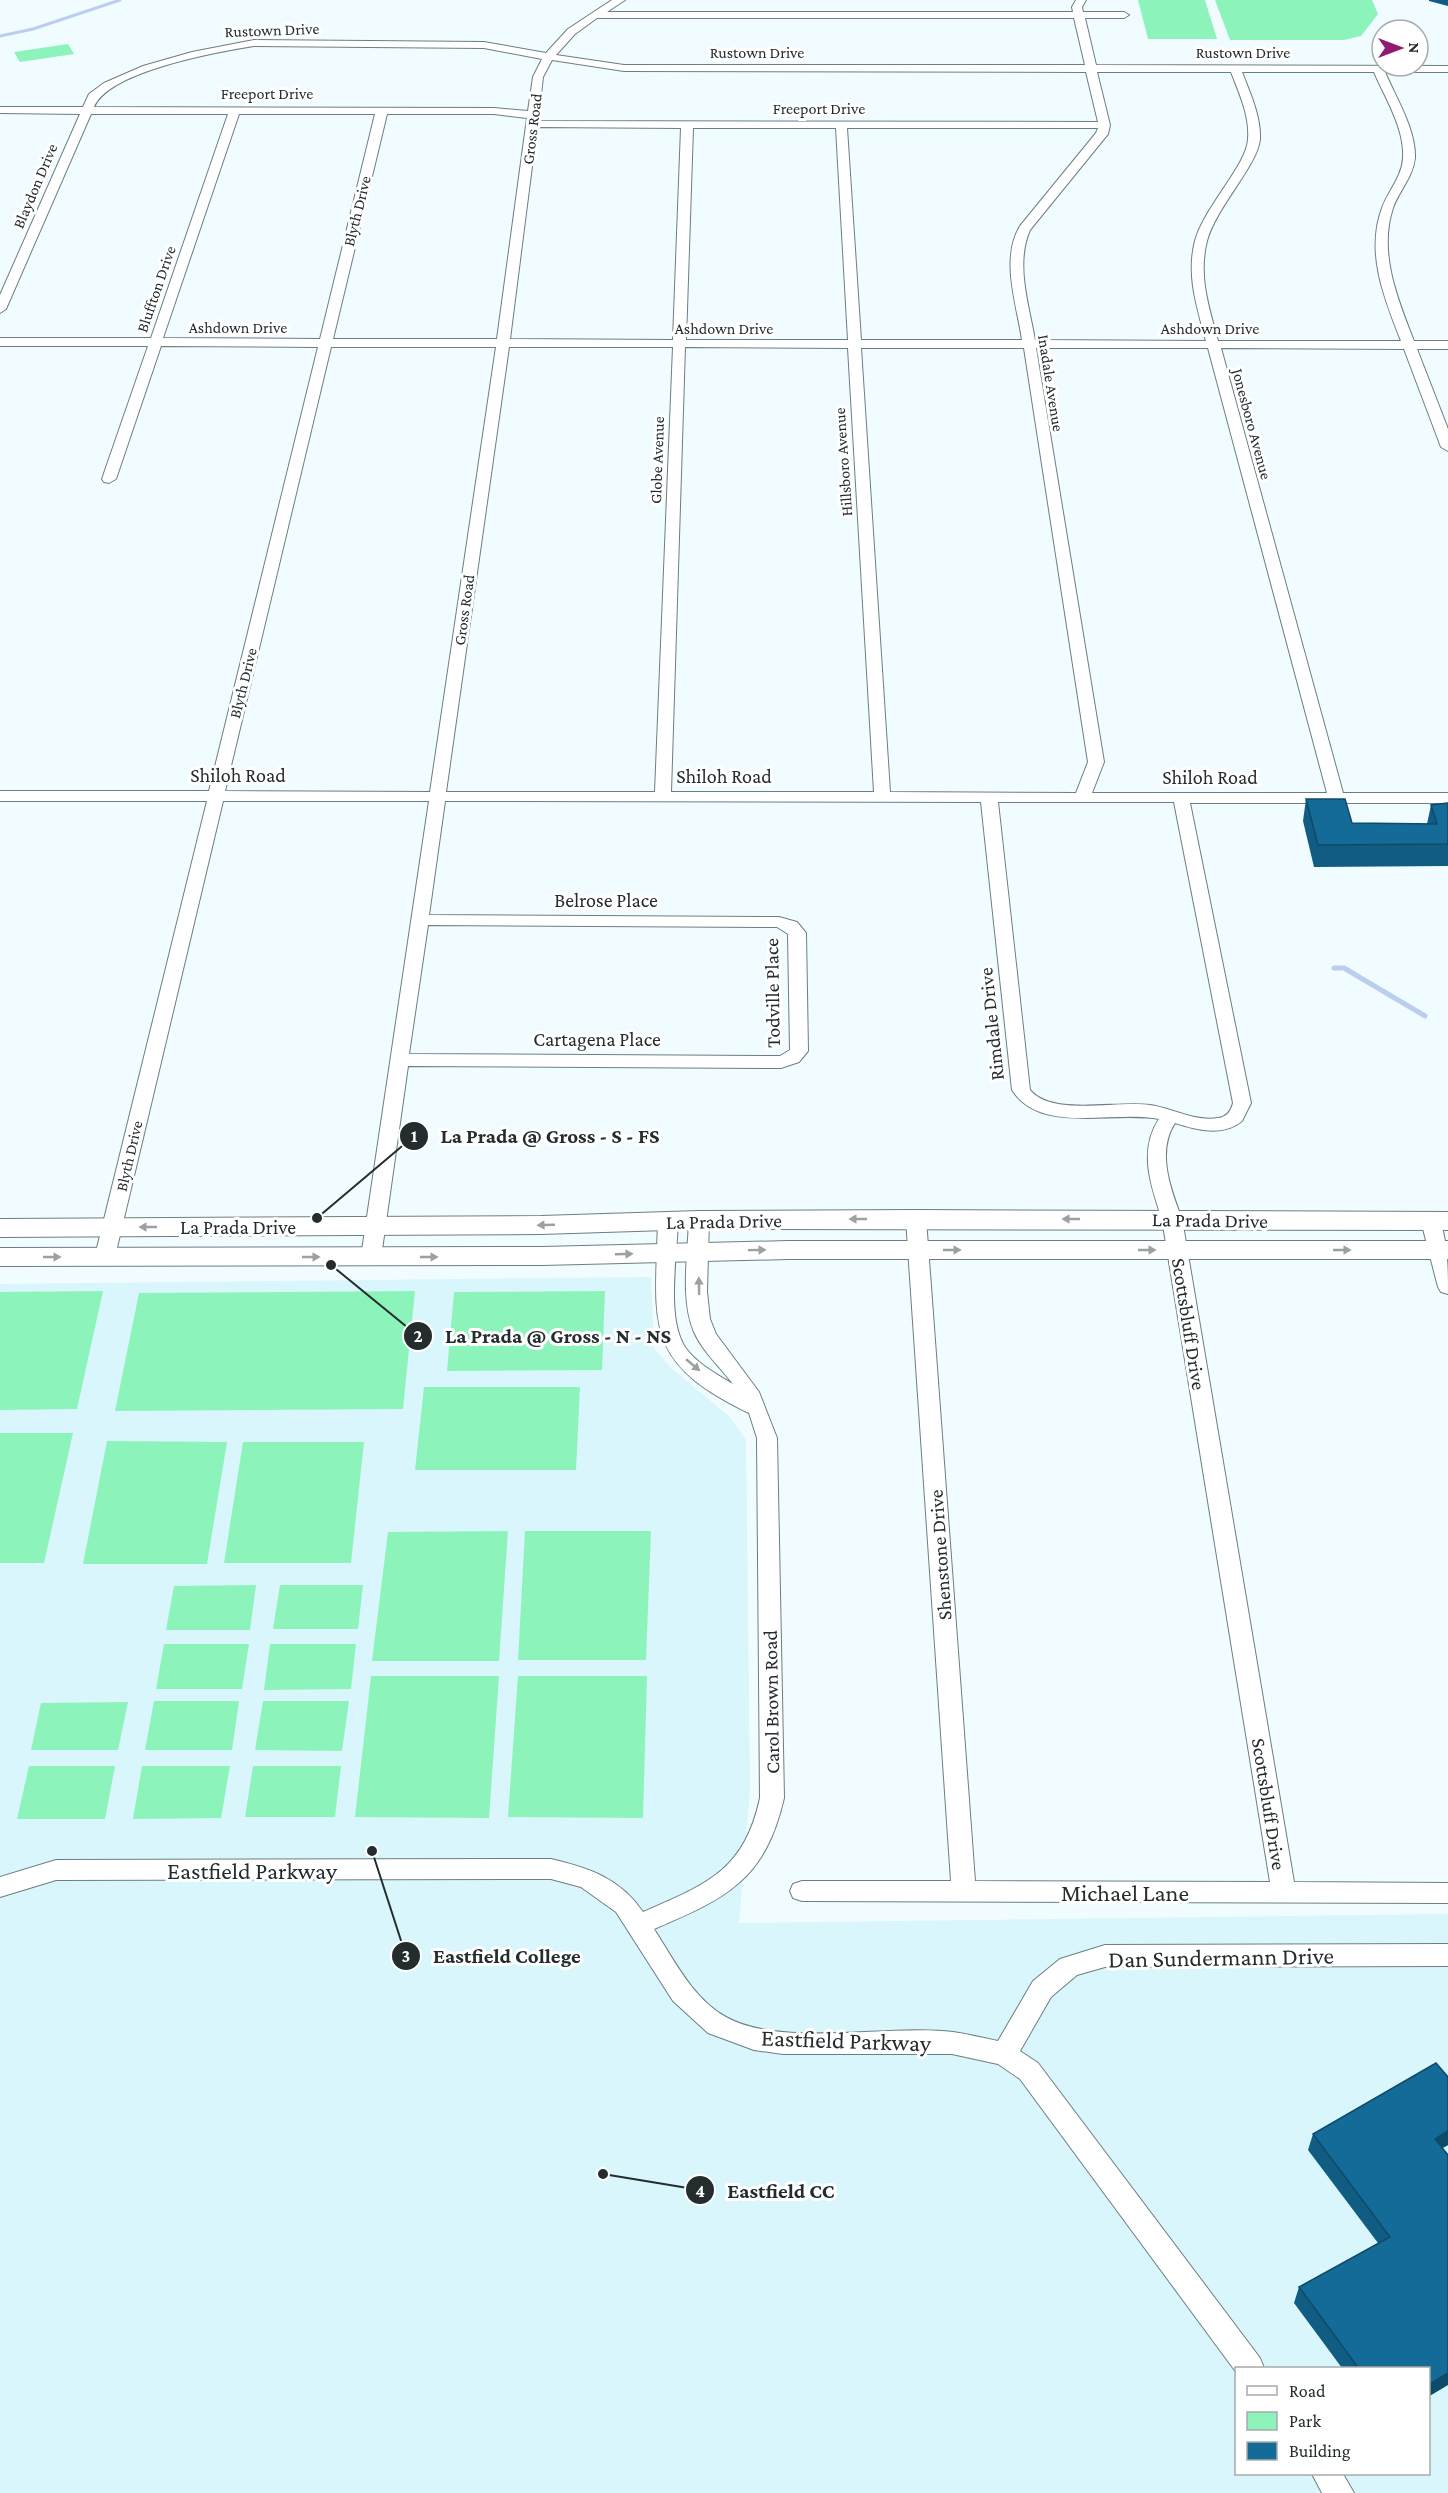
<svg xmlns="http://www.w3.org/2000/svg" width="1448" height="2493" font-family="'Crimson Pro',serif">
  <rect width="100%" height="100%" fill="#f0fcff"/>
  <path fill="#d8f6fc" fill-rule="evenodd" d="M651,1277L654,1348L669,1366L731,1418L746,1440L750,1789L739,1923L1448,1914V2493H0V1284ZM1236,2368H1428V2474H1236Z"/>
  <path fill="#8cf4bb" d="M1138,0H1205L1217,39H1148Z
    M1215,0H1372L1378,14L1361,36L1344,40H1230Z
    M68,44L74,54L20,62L14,52Z
    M103,1291L77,1409L0,1410V1292Z
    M415,1291L403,1409L115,1411L139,1293Z
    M605,1291L602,1370L447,1371L454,1292Z
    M424,1387H580L576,1470H415Z
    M0,1433H73L44,1563H0Z
    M107,1441L227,1442L207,1564H83Z
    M243,1442H364L351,1563H224Z
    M508,1531L499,1661H372L388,1532Z
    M525,1531H651L646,1660H518Z
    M256,1585L250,1630H166L174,1586Z
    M280,1585H363L358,1629H273Z
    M164,1644H249L242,1689H156Z
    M270,1644H356L351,1689L264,1690Z
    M371,1676H499L489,1818L355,1817Z
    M518,1676H647L643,1818L508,1817Z
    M154,1701H239L232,1750H145Z
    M263,1701H349L342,1751L255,1750Z
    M128,1702L118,1750H31L41,1703Z
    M29,1766H115L105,1819H17Z
    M142,1766H230L221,1818L133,1819Z
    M253,1766H341L335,1817H245Z"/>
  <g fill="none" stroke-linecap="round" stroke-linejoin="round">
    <path stroke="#bccef0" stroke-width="3" d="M0,36L33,29L120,0"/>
    <path stroke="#bccef0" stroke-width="5" d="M1334,968H1344L1425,1016"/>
    <defs>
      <path id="minor" d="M612,0H625L607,12H1073L1072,7L1076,0H1086L1082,7L1083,12H1124L1129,15L1124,18H1085L1096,65L1448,66V72H1385C1396,98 1416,129 1415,158C1413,177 1399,191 1393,208C1378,253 1398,300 1414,341H1448V349H1417L1448,429V451L1441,447L1404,349L1221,348L1343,793H1448V803H1190L1251,1103L1242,1121C1223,1137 1197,1130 1175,1123C1156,1152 1171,1190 1182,1219L1294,1882L1448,1883V1903L802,1901L793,1898L790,1891L793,1884L802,1881H951L906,1219L909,1214H923L926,1219L975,1881L1270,1882L1162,1219C1151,1187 1138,1150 1159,1119C1113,1110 1041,1135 1012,1090L981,802L445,801L429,915L779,917L797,922L806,933L808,1051L799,1062L781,1068L408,1066L381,1257L378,1262H364L361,1257L429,801H223L115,1256L112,1261H98L95,1256L207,801H0V791H209L318,347L161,346L116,479L109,483L104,482L102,479L148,346H0V338H151L228,114H91L6,309L0,313V295L80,114L0,113V107H83L89,94L104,83L143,66L192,52L254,40L484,42L546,53L568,29ZM597,18H1074L1085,65H624L556,55L575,34ZM254,46L484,48L542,59L533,77L528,111L494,108L94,107C109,71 217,52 254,46ZM552,60L624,71L1086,72L1098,122L538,121L543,77ZM1097,72H1231C1239,93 1250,116 1248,139C1247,165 1204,207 1195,241C1186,275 1197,307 1206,341L1035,340C1029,305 1015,264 1030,230L1108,134L1110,125ZM1242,72H1374C1385,98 1405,129 1403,158C1402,177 1388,191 1382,208C1365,253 1385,300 1401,341H1218C1209,307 1198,276 1207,241C1216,207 1258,165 1260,139C1261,116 1250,93 1242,72ZM239,114H375L320,339L163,338ZM387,114H494L527,118L497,339H333ZM537,127L681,128L673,340L510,339ZM693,128H836L848,340H686ZM847,128H1098L1096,133L1020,226C1000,259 1017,305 1022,340H861ZM331,347H496L430,792L225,791ZM509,347H673L655,792H446ZM685,347L848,348L874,792H671ZM861,348H1024L1088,762L1076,793L890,792ZM1036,348H1208L1327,793H1092L1104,762ZM998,802H1174L1233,1103C1231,1111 1227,1117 1218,1118C1195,1122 1172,1108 1150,1105C1117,1100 1053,1117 1030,1090ZM428,925L777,927L788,934L790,1050L780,1056L409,1054Z
        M699,1213L706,1215L709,1220L707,1292L710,1319L716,1334L759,1392L777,1438L784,1798C765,1880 727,1898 654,1929C674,1960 693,1999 726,2017C781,2048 889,2024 953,2032C968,2034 983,2038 998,2041L1033,1981L1060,1959L1105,1945L1448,1944V1966L1105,1967L1077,1975L1051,1997L1020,2051L1038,2063L1260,2358L1264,2368H1236V2372L1020,2079L998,2064L952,2054H783L754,2050L708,2033L673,2001L616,1912L581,1887L551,1879L56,1880L0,1897V1877L56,1860L551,1859C589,1868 620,1878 643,1912C707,1884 744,1871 760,1798L757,1438L749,1413C643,1362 655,1325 658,1221L661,1216H675L678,1221C677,1255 666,1318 685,1347C696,1363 716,1374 733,1384C720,1367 703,1352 694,1332C680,1299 688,1255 689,1220L692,1215Z
        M1431,1214L1438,1216C1448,1239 1448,1269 1448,1294L1441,1292L1438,1287L1421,1221L1424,1216Z
        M1312,2474H1343L1354,2493H1322Z"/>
      <path id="major" d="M916,1210L1448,1212V1230L699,1229L541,1234L0,1237V1219L541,1216L699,1211Z
        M788,1241H1448V1259H788L542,1265L0,1266V1248L542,1247Z"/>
    </defs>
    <use href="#minor" stroke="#6c7e82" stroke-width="2"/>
    <use href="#major" stroke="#6c7e82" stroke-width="2"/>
    <use href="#minor" fill="#fff" fill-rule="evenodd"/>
    <use href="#major" fill="#fff" fill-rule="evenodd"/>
  </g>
  <path fill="#115c82" d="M1429,0H1448V6L1429,1Z
    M1306,799L1352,823L1427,824L1431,805L1448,803V866L1314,867L1303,821Z
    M1448,2077V2145L1442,2148L1428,2368H1342L1294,2303L1299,2287L1378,2243L1308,2150L1313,2134Z"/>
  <path fill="#0e4b6a" d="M1448,2131V2145L1430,2155L1435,2139Z
    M1448,2373V2385L1428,2397V2385Z"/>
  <path fill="#146b97" stroke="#0e4b6a" stroke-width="1.5" d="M1306,799H1345L1352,823L1437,824L1431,805L1448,803V844L1318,845Z
    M1436,2063L1448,2077V2131L1435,2139L1448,2155V2373L1428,2385V2368H1352L1357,2366L1299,2287L1390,2237L1313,2134Z"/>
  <defs><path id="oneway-solid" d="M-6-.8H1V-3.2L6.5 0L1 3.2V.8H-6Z" transform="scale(1.5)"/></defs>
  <g fill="#9ca0a1">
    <use href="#oneway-solid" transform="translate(858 1219) rotate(180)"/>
    <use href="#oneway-solid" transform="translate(1071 1219) rotate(180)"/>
    <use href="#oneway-solid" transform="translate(546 1225) rotate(178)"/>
    <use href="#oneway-solid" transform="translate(148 1227) rotate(-180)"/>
    <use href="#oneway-solid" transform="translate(757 1250) rotate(-1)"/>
    <use href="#oneway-solid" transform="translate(952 1250)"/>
    <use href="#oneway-solid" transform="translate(1147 1250)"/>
    <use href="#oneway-solid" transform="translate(1342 1250)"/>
    <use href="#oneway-solid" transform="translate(624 1254) rotate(-2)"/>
    <use href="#oneway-solid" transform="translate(52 1257)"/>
    <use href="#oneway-solid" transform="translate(311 1257)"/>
    <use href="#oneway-solid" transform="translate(429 1257)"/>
    <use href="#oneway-solid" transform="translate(699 1286) rotate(-91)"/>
    <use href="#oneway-solid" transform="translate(693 1365) rotate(40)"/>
  </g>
  <g text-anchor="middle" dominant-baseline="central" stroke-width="6" stroke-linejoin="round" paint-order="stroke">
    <g font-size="16" fill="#242c2e" stroke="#fff">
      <text transform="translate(272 30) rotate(-2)">Rustown Drive</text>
      <text x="757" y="52">Rustown Drive</text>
      <text x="1243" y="52">Rustown Drive</text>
      <text x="267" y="93">Freeport Drive</text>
      <text x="819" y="108">Freeport Drive</text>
      <text transform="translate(532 129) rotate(-83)">Gross Road</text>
      <text transform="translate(35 186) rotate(-67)">Blaydon Drive</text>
      <text transform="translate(357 211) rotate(-76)">Blyth Drive</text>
      <text transform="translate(156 289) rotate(-71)">Bluffton Drive</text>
      <text x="238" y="327">Ashdown Drive</text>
      <text x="724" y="328">Ashdown Drive</text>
      <text x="1210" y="328">Ashdown Drive</text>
      <text transform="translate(1051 383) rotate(81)">Inadale Avenue</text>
      <text transform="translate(1252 424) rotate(75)">Jonesboro Avenue</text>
      <text transform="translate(657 460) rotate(-88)">Globe Avenue</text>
      <text transform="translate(843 462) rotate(-94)">Hillsboro Avenue</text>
      <text transform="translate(464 610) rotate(-82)">Gross Road</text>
      <text transform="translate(243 683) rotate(-76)">Blyth Drive</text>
      <text transform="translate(129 1156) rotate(-77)">Blyth Drive</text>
    </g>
    <g font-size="20" fill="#242c2e" stroke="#fff">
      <text x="238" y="775">Shiloh Road</text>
      <text x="724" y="776">Shiloh Road</text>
      <text x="1210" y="777">Shiloh Road</text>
      <text x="606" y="900">Belrose Place</text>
      <text transform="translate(772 993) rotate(-91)">Todville Place</text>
      <text transform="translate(991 1024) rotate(-96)">Rimdale Drive</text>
      <text x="597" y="1039">Cartagena Place</text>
      <text transform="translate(1210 1220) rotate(1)">La Prada Drive</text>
      <text transform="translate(724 1221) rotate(-1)">La Prada Drive</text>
      <text x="238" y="1227">La Prada Drive</text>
      <text transform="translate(1189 1324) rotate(81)">Scottsbluff Drive</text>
      <text transform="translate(940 1555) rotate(-94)">Shenstone Drive</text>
      <text transform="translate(771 1702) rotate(-91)">Carol Brown Road</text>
      <text transform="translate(1269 1804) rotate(81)">Scottsbluff Drive</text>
    </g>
    <g font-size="24" fill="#242c2e" stroke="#fff">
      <text x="252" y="1870">Eastfield Parkway</text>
      <text x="1125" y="1892">Michael Lane</text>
      <text transform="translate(1221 1957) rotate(-1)">Dan Sundermann Drive</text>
      <text transform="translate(846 2040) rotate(2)">Eastfield Parkway</text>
    </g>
  </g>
  <path fill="none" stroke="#242c2e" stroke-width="2" d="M317 1218L414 1136M331 1265L418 1336M372 1851L406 1956M603 2174L700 2190"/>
  <g fill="#242c2e" stroke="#fff" stroke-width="2">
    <circle cx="317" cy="1218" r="6"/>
    <circle cx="331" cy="1265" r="6"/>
    <circle cx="372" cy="1851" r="6"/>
    <circle cx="603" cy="2174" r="6"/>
    <circle cx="414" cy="1136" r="15"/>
    <circle cx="418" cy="1336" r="15"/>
    <circle cx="406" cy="1956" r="15"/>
    <circle cx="700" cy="2190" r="15"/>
  </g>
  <g font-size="18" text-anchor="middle" font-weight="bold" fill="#fff">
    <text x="414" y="1142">1</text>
    <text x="418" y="1342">2</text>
    <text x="406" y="1962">3</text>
    <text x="700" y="2197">4</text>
  </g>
  <g font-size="21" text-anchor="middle" font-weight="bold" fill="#242c2e" stroke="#fff" stroke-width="6" stroke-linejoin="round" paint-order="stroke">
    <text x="550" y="1143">La Prada @ Gross - S - FS</text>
    <text x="558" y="1343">La Prada @ Gross - N - NS</text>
    <text x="507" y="1963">Eastfield College</text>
    <text x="781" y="2198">Eastfield CC</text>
  </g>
  <rect x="1235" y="2367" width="195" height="108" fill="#ffffff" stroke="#a7abab" stroke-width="1.5"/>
  <rect x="1247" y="2386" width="30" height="9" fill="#ffffff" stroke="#a7abab" stroke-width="1.5"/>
  <text x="1289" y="2397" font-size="18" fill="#242c2e">Road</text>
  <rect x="1247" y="2412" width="30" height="18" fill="#8cf4bb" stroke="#a7abab" stroke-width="1.5"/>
  <text x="1289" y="2427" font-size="18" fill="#242c2e">Park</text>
  <rect x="1247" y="2442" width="30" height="18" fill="#146b97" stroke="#a7abab" stroke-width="1.5"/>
  <text x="1289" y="2457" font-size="18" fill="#242c2e">Building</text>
  <g transform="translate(1400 48) rotate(90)"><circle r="28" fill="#ffffff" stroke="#a7abab" stroke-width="1.5"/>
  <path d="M0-4.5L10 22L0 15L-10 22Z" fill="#931873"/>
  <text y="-9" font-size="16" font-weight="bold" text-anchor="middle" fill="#242c2e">N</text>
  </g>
</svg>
